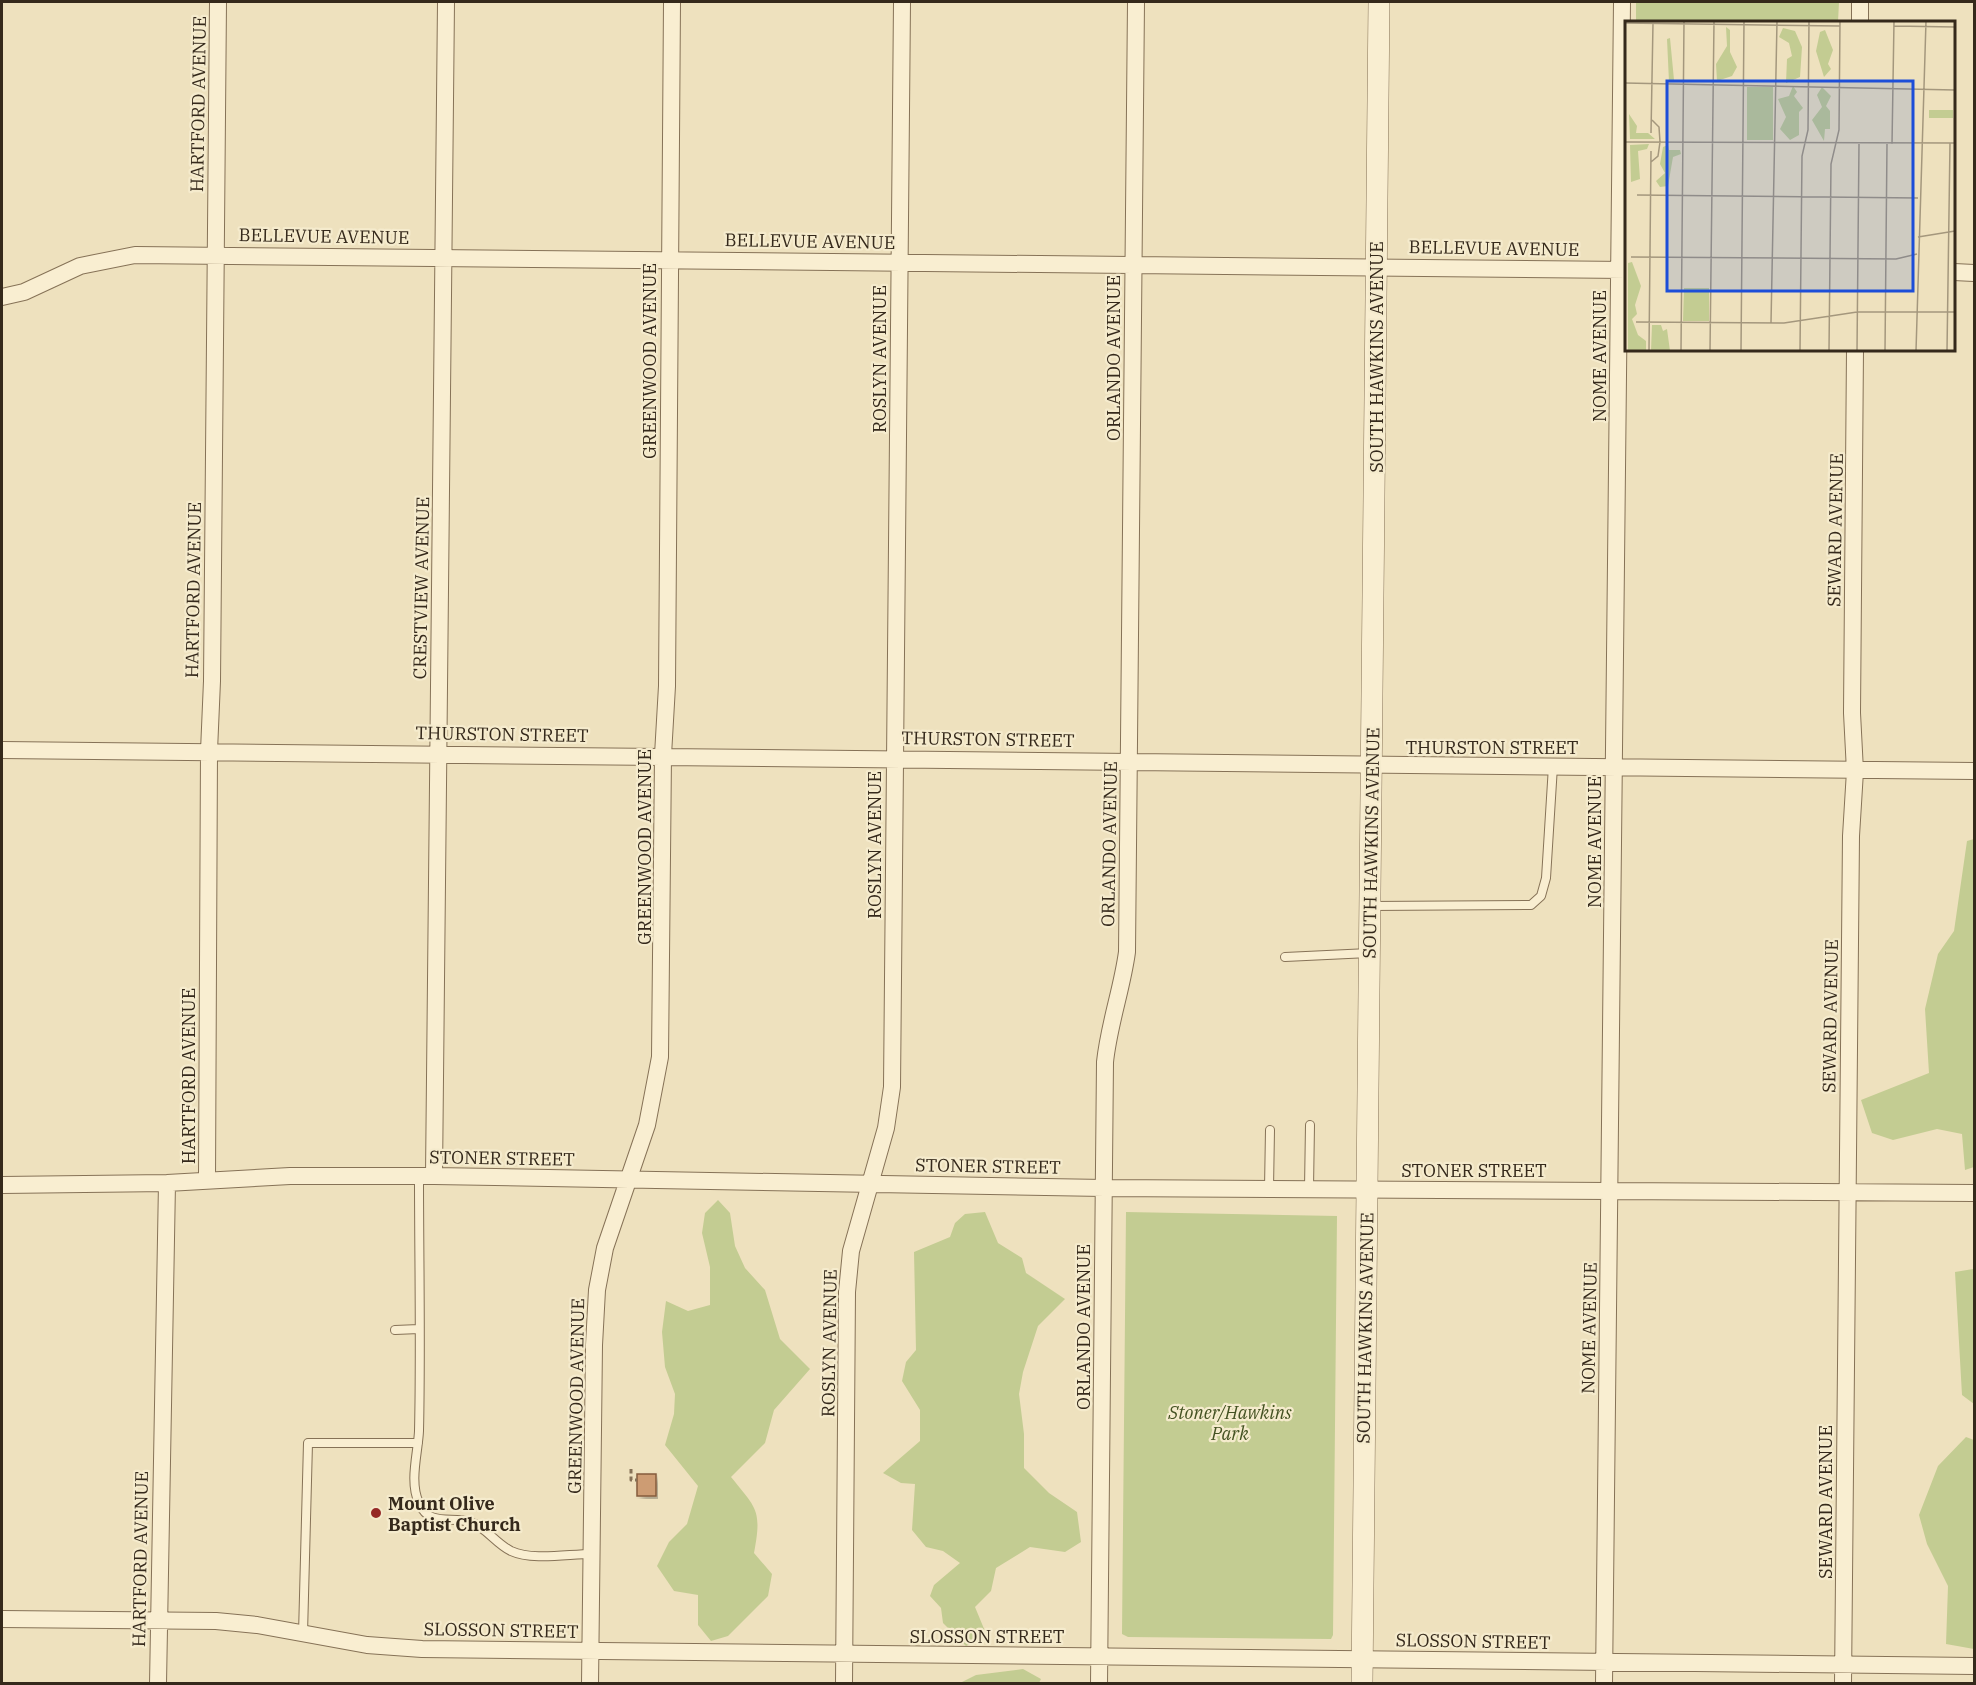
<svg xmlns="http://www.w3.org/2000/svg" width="1976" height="1685" font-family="'IBM Plex Serif',serif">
  <defs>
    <filter id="shadow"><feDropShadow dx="5.5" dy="5.5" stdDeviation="3" flood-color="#0004"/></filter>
  </defs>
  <rect width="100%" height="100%" fill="#eee1be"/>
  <path fill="#c3cc92" d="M1636,2H1839L1838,22H1636Z
    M1974,839V1167L1965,1170L1962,1134L1937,1129L1893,1140L1872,1133L1861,1100L1929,1073L1925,1009L1938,954L1954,931L1967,841Z
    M718,1200L730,1213L735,1246L745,1268L765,1290L780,1339L810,1369L774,1410L765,1443L731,1477C757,1509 762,1510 754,1553L772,1574L768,1596L728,1636L711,1641L698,1625V1595L674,1591L657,1566L669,1542L687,1524L698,1486L665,1445L674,1414L675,1394L665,1367L662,1332L666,1301L688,1311L710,1305V1267L702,1233L705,1213Z
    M985,1212L998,1243L1022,1258L1026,1273L1065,1299L1038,1326L1023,1372L1019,1394L1024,1434V1468L1049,1493L1077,1512L1081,1542L1065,1552L1030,1547L996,1568L991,1591L975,1607L987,1636L966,1646L943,1623L941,1608L930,1596L934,1585L960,1563L943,1551L926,1547L912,1530L915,1484L901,1483L883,1473L920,1441V1410L902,1381L906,1362L916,1350L914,1252L950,1237L955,1223L965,1214Z
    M1126,1212L1337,1216L1333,1635L1331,1639L1128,1637L1122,1634Z
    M1973,1269L1974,1271V1404L1962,1395L1955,1272Z
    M1966,1437L1974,1440V1649L1946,1644L1948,1586L1927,1544L1919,1515L1938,1466Z
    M1023,1669L1041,1679L1039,1683H960L976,1675Z"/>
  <path fill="#cd9c73" stroke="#855c3c" stroke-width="1.5" filter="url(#shadow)" d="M637,1474H656V1496H637Z"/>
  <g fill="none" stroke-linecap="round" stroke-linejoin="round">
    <defs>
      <path id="service" d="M1370,906L1531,905L1541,896L1546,878L1553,766
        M1285,957L1369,953
        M419,1176C419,1261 421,1346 419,1431C418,1453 409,1482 419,1503C429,1527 451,1516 470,1522C486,1527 495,1543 511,1551C533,1561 568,1554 592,1554
        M1269,1188L1270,1130
        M1309,1188L1310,1125
        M395,1330L419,1329
        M303,1634L308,1443H418"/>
      <path id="minor" d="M1860,22V2
        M1954,272L1974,273
        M2,297L24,292L80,266L135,255L1626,270
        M2,750L1974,771
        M434,1176L446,2
        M207,1179L209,751L212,681L218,2
        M2,1185L167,1183L290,1176H434L1104,1188L1974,1193
        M2,1619L216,1621L257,1625L367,1645L422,1649L1974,1666
        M158,1684L167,1183
        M590,1684L594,1345L597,1290L605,1248L647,1125L660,1057L663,755L667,686L672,2
        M844,1684L847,1292L851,1251L886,1128L892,1087L902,2
        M1099,1684L1105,1062C1109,1024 1122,989 1127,952L1136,2
        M1604,1684L1622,2
        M1843,1684L1851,836L1855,771L1852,713L1855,350"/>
      <path id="tertiary" d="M1362,1684L1379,2"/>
    </defs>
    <use href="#service" stroke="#867257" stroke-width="10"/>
    <use href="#minor" stroke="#867257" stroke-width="18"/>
    <use href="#tertiary" stroke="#867257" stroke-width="22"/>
    <path stroke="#867257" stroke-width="3" stroke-dasharray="4.5 3" stroke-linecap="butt" d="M631,1469V1480H637"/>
    <use href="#service" stroke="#f9eed1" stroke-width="8"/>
    <use href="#minor" stroke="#f9eed1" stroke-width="16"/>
    <use href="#tertiary" stroke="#f9eed1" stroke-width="21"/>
  </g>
  <circle fill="#962926" stroke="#f5ebcd" stroke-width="2" cx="376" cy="1513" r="6"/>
  <g text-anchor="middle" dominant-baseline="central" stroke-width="4.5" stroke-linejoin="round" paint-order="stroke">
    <g font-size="18" fill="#35291b" stroke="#f5ebcd">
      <text transform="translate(198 104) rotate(-89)">HARTFORD AVENUE</text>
      <text transform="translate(324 236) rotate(1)">BELLEVUE AVENUE</text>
      <text transform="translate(810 241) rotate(1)">BELLEVUE AVENUE</text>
      <text transform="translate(1494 248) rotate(1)">BELLEVUE AVENUE</text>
      <text transform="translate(1599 356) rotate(-90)">NOME AVENUE</text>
      <text transform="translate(1376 357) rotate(-90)">SOUTH HAWKINS AVENUE</text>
      <text transform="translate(1113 358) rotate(-90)">ORLANDO AVENUE</text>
      <text transform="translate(879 359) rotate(-90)">ROSLYN AVENUE</text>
      <text transform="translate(649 361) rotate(-90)">GREENWOOD AVENUE</text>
      <text transform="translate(1835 530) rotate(-89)">SEWARD AVENUE</text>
      <text transform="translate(421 588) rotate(-89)">CRESTVIEW AVENUE</text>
      <text transform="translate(193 590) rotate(-89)">HARTFORD AVENUE</text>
      <text transform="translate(502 734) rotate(1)">THURSTON STREET</text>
      <text transform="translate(988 739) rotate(1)">THURSTON STREET</text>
      <text x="1492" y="747">THURSTON STREET</text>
      <text transform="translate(1594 842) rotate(-90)">NOME AVENUE</text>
      <text transform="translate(1371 843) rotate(-89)">SOUTH HAWKINS AVENUE</text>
      <text transform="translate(1109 844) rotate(-89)">ORLANDO AVENUE</text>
      <text transform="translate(874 845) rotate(-90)">ROSLYN AVENUE</text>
      <text transform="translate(644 847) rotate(-90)">GREENWOOD AVENUE</text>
      <text transform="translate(1830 1016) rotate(-89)">SEWARD AVENUE</text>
      <text transform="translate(188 1076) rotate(-90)">HARTFORD AVENUE</text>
      <text transform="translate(502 1158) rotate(1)">STONER STREET</text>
      <text transform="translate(988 1166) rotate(1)">STONER STREET</text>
      <text x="1474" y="1170">STONER STREET</text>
      <text transform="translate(1083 1327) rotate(-90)">ORLANDO AVENUE</text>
      <text transform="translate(1365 1328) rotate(-89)">SOUTH HAWKINS AVENUE</text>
      <text transform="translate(1589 1328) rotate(-89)">NOME AVENUE</text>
      <text transform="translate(829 1343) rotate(-89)">ROSLYN AVENUE</text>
      <text transform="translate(576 1396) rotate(-89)">GREENWOOD AVENUE</text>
      <text transform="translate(1825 1502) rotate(-90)">SEWARD AVENUE</text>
      <text transform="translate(140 1559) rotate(-89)">HARTFORD AVENUE</text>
      <text transform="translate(501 1630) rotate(1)">SLOSSON STREET</text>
      <text x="987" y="1636">SLOSSON STREET</text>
      <text transform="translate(1473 1641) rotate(1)">SLOSSON STREET</text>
    </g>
    <g font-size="18" font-style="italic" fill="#445222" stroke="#f5ebcd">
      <text x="1230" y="1412">Stoner/Hawkins<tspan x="1230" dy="21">Park</tspan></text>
    </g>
    <g font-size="18" font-weight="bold" fill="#35291b" stroke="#f5ebcd" text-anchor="start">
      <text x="388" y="1503">Mount Olive<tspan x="388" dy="21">Baptist Church</tspan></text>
    </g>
  </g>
  <g transform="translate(1625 21)">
    <rect width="330" height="330" fill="#eee1be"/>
    <path d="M101,6L105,9V31L112,46L107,55L92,60L91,43L102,25ZM158,7L170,10L177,26L175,56L161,62L162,38L167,35L164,22L154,16ZM200,9L208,29L203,43L206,48L199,56L191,30L195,11ZM45,17L49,59L44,61L42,18ZM168,65L172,71L169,75L178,87L174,91V114L165,119L155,108L161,96L153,78L164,75ZM122,66H148V119H122ZM197,66L206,75L201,85L205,90V108H200L199,120L187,99L197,86L192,74ZM304,89H328V97H304ZM4,93L12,105L11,112H23L30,118H5ZM24,123L22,128L13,130L15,158L6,161L5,124ZM43,124L44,129H55L56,133L48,136L43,165L35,166L31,160L40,152L35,143L38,126ZM7,241L16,265L10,284L12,293L7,298L13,314L21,320V330H3V242ZM59,267H84V300H58ZM27,304H36L38,310L42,308L45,330H26Z" fill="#c3cc92"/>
    <path fill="none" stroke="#a4977d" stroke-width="1.5" d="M0,2L215,5M269,5L330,6M0,62L330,69M26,112L28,2M0,121L330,122M267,123L269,0M26,141L33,135L35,121L34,106L27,99M12,174L293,177M293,216L330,210M6,236L271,238L292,233M11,301L159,302L232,291H330M146,302L152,0M24,330L26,130M56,330L59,0M85,330L89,0M116,330L119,0M175,330L177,135L183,109L184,0M204,330L206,143L214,109L215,0M232,330L234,123M260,330L262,123M291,330L301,0M322,330L325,122"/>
    <path fill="#1d4ed8" fill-opacity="0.15" stroke="#1d4ed8" stroke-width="3" d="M42,60H288V270H42Z"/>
    <rect width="330" height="330" fill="none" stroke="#35291b" stroke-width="3"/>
  </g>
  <rect width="1976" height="1685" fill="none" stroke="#35291b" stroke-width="6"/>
</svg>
